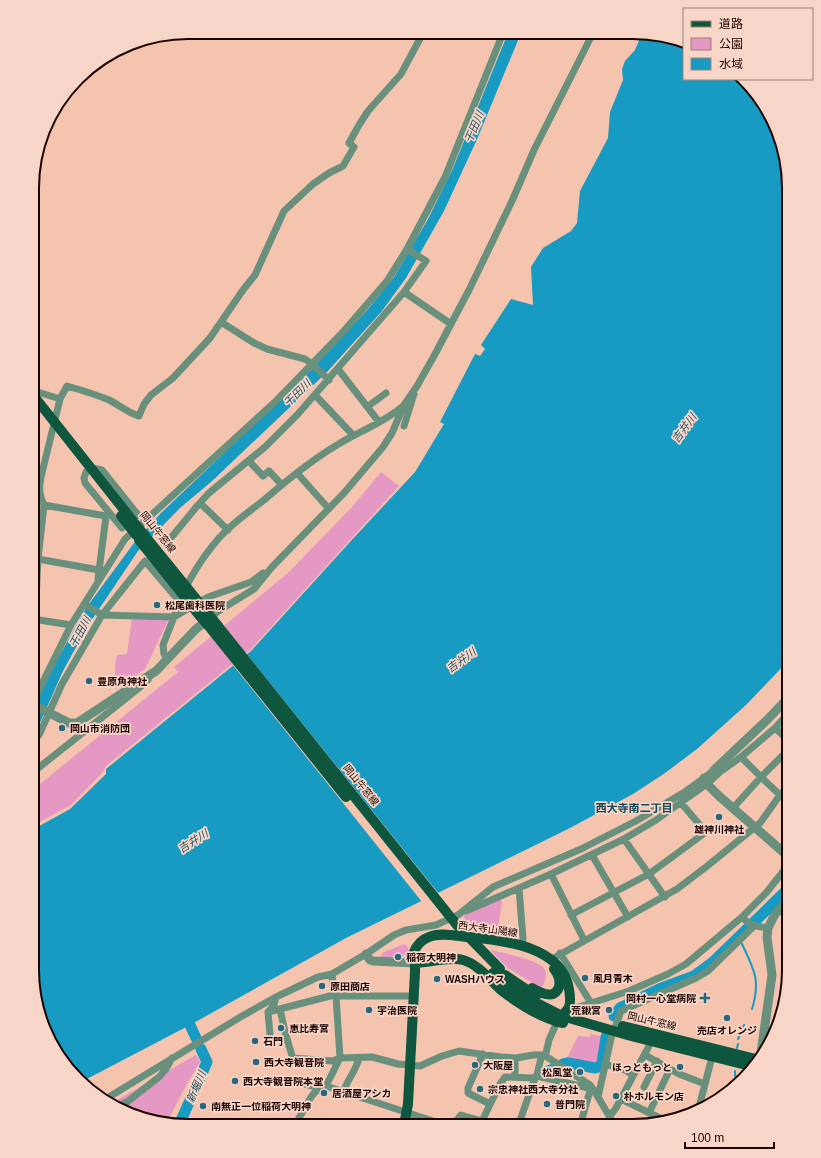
<svg xmlns="http://www.w3.org/2000/svg" width="821" height="1158" font-family="Arial,'Noto Sans JP',sans-serif">
  <rect width="100%" height="100%" fill="#f5c4af"/>
  <path fill="#e498c3" d="M381,472L399,486L251,649L106,766L103,772L71,805L32,826V787L40,784L178,672L174,667L288,573L352,507Z
    M132,617L169,619L145,669L116,689L115,665L117,655L127,654Z
    M500,899L502,902L497,933L471,929L463,916Z
    M404,944L407,946L409,951L400,959L382,958L381,956L382,953Z
    M490,950C501,952 538,960 544,968C548,974 545,982 542,987L536,985L508,968Z
    M591,1034L604,1037L599,1064L566,1060L578,1036L590,1037Z
    M196,1055L200,1062L187,1084L166,1124L128,1114L110,1104Z"/>
  <path fill="#189bc2" d="M508,33H521L478,137L444,211L406,278L382,311L327,372L211,482L180,508L138,551L87,627L63,671L35,734L32,736V708L41,689L86,608L134,543L161,513L312,369L368,309L394,277L428,219L453,168Z
    M642,33H654L684,41V79H740L773,119L789,187V660L746,705L697,749L665,773L633,794L570,828L346,938L190,1025L83,1081L48,1039L32,971V830L70,809L106,774V769L251,651L349,543L415,472L444,424L440,422L475,354L480,356L485,349L481,345L511,299L533,305L531,267L543,248L571,231L577,223L580,191L608,138L610,112L623,80L622,69L625,61L635,50Z"/>
  <path fill="#f5c4af" d="M246,653L439,894L422,902L232,664Z"/>
  <g fill="none" stroke-linecap="round" stroke-linejoin="round">
    <path stroke="#189bc2" stroke-width="2" d="M741,942C754,969 761,980 752,1009
      M738,1039L744,1025
      M737,1048L738,1044
      M735,1071V1076L744,1078"/>
    <path stroke="#189bc2" stroke-width="11" d="M614,1016L620,1008L659,989L694,976L713,962L789,888
      M190,1025L196,1038
      M563,1064L568,1063L595,1068L599,1067L602,1063L606,1037
      M540,1073L548,1071L558,1067
      M179,1125L207,1062L201,1049"/>
    <path stroke="#68907d" stroke-width="7" d="M404,292L451,324
      M221,322L254,343L267,349L305,359L312,364L329,380
      M338,369L379,422
      M34,395L38,392L60,399
      M315,395L353,435
      M367,407L386,393
      M404,426L414,394
      M249,461L263,476L269,471L282,485
      M33,468L42,470
      M92,468L102,470L138,515
      M86,472L84,478L85,483L122,528
      M297,473L329,509
      M200,503L228,530
      M44,505L106,516L98,579
      M170,539L198,505L209,493L265,447L298,414L404,292L426,261L407,249L445,177L503,33
      M38,559L99,570
      M102,615L174,617C183,588 200,560 219,538C232,523 249,512 264,500C287,480 310,461 337,445C358,432 383,423 402,407
      M102,615L145,561L179,601
      M211,617L220,610L254,589L272,567L344,493L383,447L392,433L404,405L417,386L434,356L469,290L512,201L534,150L593,33
      M33,619L71,625
      M35,619L38,559L44,505C39,495 39,488 41,477L60,399L67,386C81,390 95,394 109,400C119,405 128,413 139,416L144,404L151,395L173,378L210,338L243,290L255,275L284,211L313,184L329,173L343,166L354,147L349,143L359,125L368,111L401,74L423,33
      M168,659L164,654L163,645L174,617L208,597L251,582L263,573
      M32,704L71,625L125,539L276,401L343,332L387,281L407,249
      M775,728L789,741
      M32,743L39,735L62,684L102,615L84,604
      M744,760L761,777L789,749
      M32,773L139,688L148,680
      M780,795L789,785
      M624,839L665,897
      M592,855L628,917
      M551,874L624,839L656,820L707,784L720,772L741,757L775,728L789,713
      M519,888L523,939L522,946
      M466,911L551,874L584,940
      M571,915L649,874L706,832L681,803
      M742,917C751,926 755,926 768,928
      M560,953L591,1003
      M552,959L677,889L706,867L760,823L780,795L761,777L733,808
      M336,996H413
      M280,1009L285,1032L293,1059
      M566,1011L629,991L668,974L686,964L742,917L766,893L789,864
      M268,1012L334,995
      M616,1025L621,1011L696,978L708,971L754,926
      M270,1034L268,1012L274,1005L276,997
      M483,1054L468,1088V1093L490,1104
      M645,1055L679,1074L705,1084
      M292,1058L333,1061L340,1058L372,1057L398,1064L420,1066L442,1056L459,1051L501,1057L516,1058L533,1055H544L590,1085L598,1097L615,1126
      M605,1064L625,1070L633,1075
      M537,1076L593,1089L589,1094L580,1126
      M515,1077V1058
      M294,1081L315,1087L326,1086L442,1124L443,1125
      M644,1087L657,1061
      M343,1093C347,1080 356,1071 359,1058
      M598,1097L613,1030
      M621,1099L662,1119
      M104,1100L242,1016L276,997L318,977L332,974L366,954L394,935L406,930L436,925L458,915L493,887L581,849L636,821L683,793L704,778L714,770
      M116,1107L127,1102L159,1077L166,1069L172,1058
      M698,1111L712,1057
      M649,1113L670,1069
      M610,1116L616,1108L649,1046L650,1040
      M482,1121L500,1084L505,1077L535,1078
      M295,1125L311,1097L316,1091L326,1086L340,1058L336,996L334,995L332,974
      M453,1125L461,1115L499,1126
      M518,1126L535,1078L537,1075L541,1058L546,1053L549,1040L557,1022"/>
    <path stroke="#68907d" stroke-width="9" d="M32,704L69,723H77L156,671L196,629L210,618
      M714,770L767,720L789,697
      M704,778L707,784L719,796L789,857
      M366,954L370,960L373,961L415,963
      M760,1060L772,975L767,937L768,928L775,914L789,900"/>
    <path stroke="#0e563e" stroke-width="10" d="M33,395L140,530
      M121,516L136,535
      M205,610L218,626
      M199,615L212,630
      M415,963C430,963 448,956 463,960C478,964 490,980 501,990C519,1004 541,1018 563,1023
      M493,973L519,994L562,1016L631,1036L754,1067
      M505,975L536,996
      M532,988C537,991 546,996 553,994C563,989 560,976 554,969
      M623,1026L760,1060
      M404,1125L408,1104L415,972V963L413,954C416,946 420,940 429,937C440,932 456,936 468,937C503,940 562,946 569,989C570,995 571,1002 569,1007C566,1012 561,1017 557,1022"/>
    <path stroke="#0e563e" stroke-width="10" d="M140,530L205,610
      M139,540L199,615
      M218,626L456,924L500,969
      M212,630L346,797"/>
  </g>
  <g fill="#29677d" stroke="#f7d5c7" stroke-width="1.5">
    <circle cx="157" cy="605" r="4"/>
    <circle cx="89" cy="681" r="4"/>
    <circle cx="62" cy="728" r="4"/>
    <circle cx="719" cy="817" r="4"/>
    <circle cx="398" cy="957" r="4"/>
    <circle cx="585" cy="978" r="4"/>
    <circle cx="437" cy="979" r="4"/>
    <circle cx="322" cy="986" r="4"/>
    <path d="M703 992h4v4h4v4h-4v4h-4v-4h-4v-4h4z"/>
    <circle cx="369" cy="1010" r="4"/>
    <circle cx="609" cy="1010" r="4"/>
    <circle cx="727" cy="1018" r="4"/>
    <circle cx="281" cy="1028" r="4"/>
    <circle cx="255" cy="1041" r="4"/>
    <circle cx="256" cy="1062" r="4"/>
    <circle cx="475" cy="1065" r="4"/>
    <circle cx="680" cy="1067" r="4"/>
    <circle cx="580" cy="1072" r="4"/>
    <circle cx="235" cy="1081" r="4"/>
    <circle cx="480" cy="1089" r="4"/>
    <circle cx="324" cy="1093" r="4"/>
    <circle cx="616" cy="1096" r="4"/>
    <circle cx="547" cy="1104" r="4"/>
    <circle cx="203" cy="1106" r="4"/>
  </g>
  <g text-anchor="middle" dominant-baseline="central" stroke-width="3.5" stroke-linejoin="round" paint-order="stroke">
    <g font-size="10" fill="#1d0400" stroke="#f7d5c7">
      <text transform="translate(158 532) rotate(51)">岡山牛窓線</text>
      <text transform="translate(361 785) rotate(51)">岡山牛窓線</text>
      <text transform="translate(488 929) rotate(8)">西大寺山陽線</text>
      <text transform="translate(652 1021) rotate(13)">岡山牛窓線</text>
    </g>
    <g font-size="10" font-weight="bold" fill="#1d0400" stroke="#f7d5c7" text-anchor="start">
      <text x="165" y="605">松尾歯科医院</text>
      <text x="97" y="681">豊原角神社</text>
      <text x="70" y="728">岡山市消防団</text>
      <text x="719" y="829" text-anchor="middle">雄神川神社</text>
      <text x="406" y="957">稲荷大明神</text>
      <text x="593" y="978">風月青木</text>
      <text x="445" y="979">WASHハウス</text>
      <text x="330" y="986">原田商店</text>
      <text x="696" y="998" text-anchor="end">岡村一心堂病院</text>
      <text x="377" y="1010">宇治医院</text>
      <text x="601" y="1010" text-anchor="end">荒鍬宮</text>
      <text x="289" y="1028">恵比寿宮</text>
      <text x="727" y="1030" text-anchor="middle">売店オレンジ</text>
      <text x="263" y="1041">石門</text>
      <text x="264" y="1062">西大寺観音院</text>
      <text x="483" y="1065">大阪屋</text>
      <text x="672" y="1067" text-anchor="end">ほっともっと</text>
      <text x="572" y="1072" text-anchor="end">松風堂</text>
      <text x="243" y="1081">西大寺観音院本堂</text>
      <text x="488" y="1089">宗忠神社西大寺分社</text>
      <text x="332" y="1093">居酒屋アシカ</text>
      <text x="624" y="1096">朴ホルモン店</text>
      <text x="555" y="1104">普門院</text>
      <text x="211" y="1106">南無正一位稲荷大明神</text>
    </g>
    <g font-size="11" font-style="italic" fill="#265667" stroke="#f7d5c7">
      <text transform="translate(474 127) rotate(-67)">干田川</text>
      <text transform="translate(297 393) rotate(-45)">干田川</text>
      <text transform="translate(684 428) rotate(-54)">吉井川</text>
      <text transform="translate(80 632) rotate(-62)">干田川</text>
      <text transform="translate(461 660) rotate(-36)">吉井川</text>
      <text transform="translate(193 841) rotate(-32)">吉井川</text>
      <text transform="translate(196 1087) rotate(-67)">新堀川</text>
    </g>
    <g font-size="11" font-weight="bold" fill="#144758" stroke="#f7d5c7">
      <text x="634" y="808">西大寺南二丁目</text>
    </g>
  </g>
  <path d="M0 0H821V1158H0ZM188 39H633A149 149 0 0 1 782 188V970A149 149 0 0 1 633 1119H188A149 149 0 0 1 39 970V188A149 149 0 0 1 188 39Z" fill="#f7d5c7" fill-rule="evenodd"/>
  <path fill="none" stroke="#1d0400" stroke-width="2" d="M188 39H633A149 149 0 0 1 782 188V970A149 149 0 0 1 633 1119H188A149 149 0 0 1 39 970V188A149 149 0 0 1 188 39Z"/>
  <rect x="683" y="8" width="130" height="72" fill="#f7d5c7" stroke="#a08177"/>
  <rect x="691" y="21" width="20" height="6" fill="#0e563e" stroke="#a08177"/>
  <text x="719" y="28" font-size="12" fill="#1d0400">道路</text>
  <rect x="691" y="38" width="20" height="12" fill="#e498c3" stroke="#a08177"/>
  <text x="719" y="48" font-size="12" fill="#1d0400">公園</text>
  <rect x="691" y="58" width="20" height="12" fill="#189bc2" stroke="#a08177"/>
  <text x="719" y="68" font-size="12" fill="#1d0400">水域</text>
  <path d="M685 1142v6h89v-6" fill="none" stroke="#1d0400" stroke-width="2"/>
  <text x="691" y="1142" font-size="12" fill="#1d0400" stroke="#f7d5c7" stroke-width="3" paint-order="stroke">100 m</text>
</svg>
